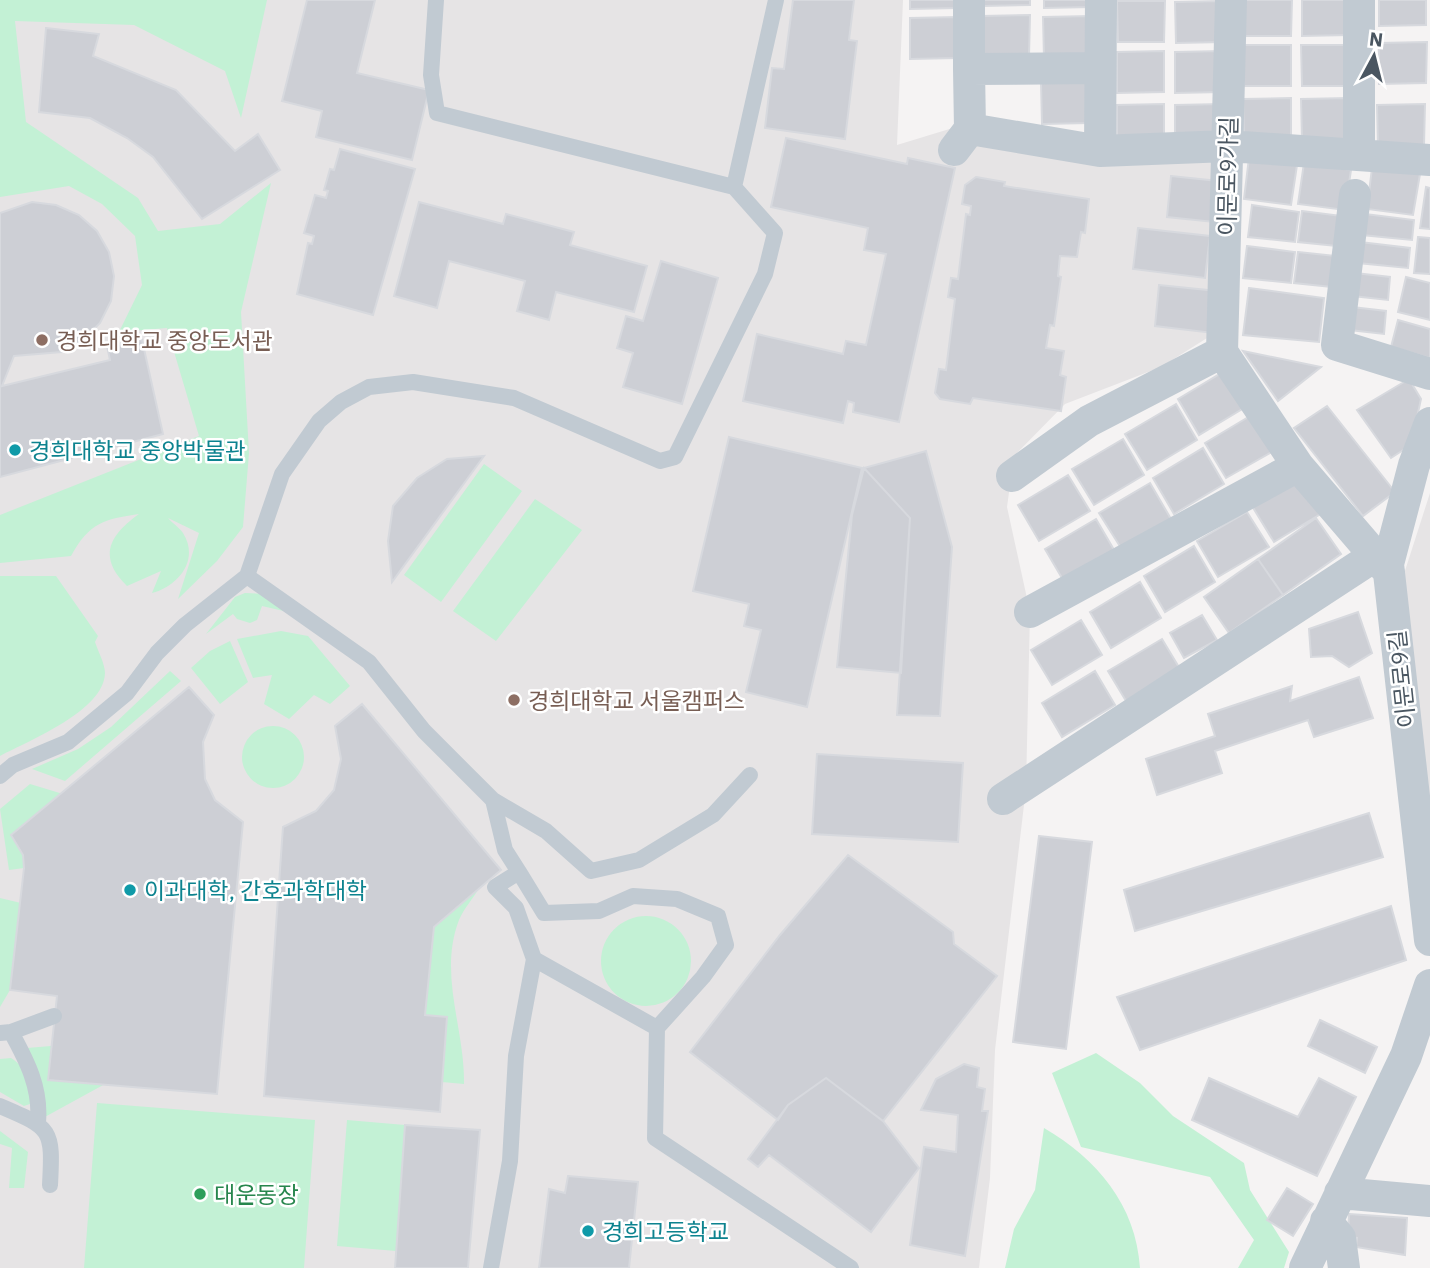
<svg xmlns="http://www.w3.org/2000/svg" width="1430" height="1268" font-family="'IBM Plex Sans','Noto Sans KR',sans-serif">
  <rect width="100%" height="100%" fill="#f5f3f3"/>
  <path fill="#e6e4e5" d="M0,0H903L897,145L956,127L1215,153V333L1161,367L1065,404L1014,456L1007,507L1030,612L1026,788L995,1050L990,1178L979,1268H0Z
    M1430,493V889L1403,577Z"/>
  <path fill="#c3f1d5" d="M0,0H267L241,118L225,71L134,25L15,21L26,122L138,198L158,231L220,224L271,183L241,312L249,453L243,527L217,561L178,599L199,533L168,518C171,522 179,527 183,533C200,560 178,586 152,593L161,571L127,586C96,556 111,534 139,514C104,519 89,523 71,556L0,563V515L199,436L167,328L119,332L142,285L135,236L102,204L69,186L0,197Z
    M484,464L522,491L441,602L404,575Z
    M535,499L582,530L496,641L453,611Z
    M0,576H56L98,636L95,642C98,651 105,664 105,673C104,711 30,740 0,756Z
    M245,593L266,594L288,612L262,606L257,620L250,623L237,619L233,614L206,634L235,597Z
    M281,631L308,636L350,686L330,704L314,695L289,719L264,704L272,675L253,678L237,639Z
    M230,641L248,682L220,704L191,668L210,651Z
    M170,671L181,681L65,781L32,769L78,749L111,727Z
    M242 757a31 31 0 1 1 62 0a31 31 0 1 1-62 0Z
    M30,784L63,794L11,835L23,855L24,868L9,870L0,809Z
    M479,888C473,899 464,908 459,920C438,975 465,1028 464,1084L442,1082L447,1018L425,1015L434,927Z
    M0,898L21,903L10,990L0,1007Z
    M601 961a45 45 0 1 1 90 0a45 45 0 1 1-90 0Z
    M51,1046L48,1080L105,1084L43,1118L27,1048Z
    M1096,1053L1140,1083L1173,1116L1244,1163L1250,1190L1289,1252L1284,1268H1238L1254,1240L1210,1177L1081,1147L1052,1073Z
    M11,1058C28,1069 31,1084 30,1104L24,1106L0,1092V1059Z
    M97,1103L315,1120L304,1268H84Z
    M347,1120L405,1125L396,1251L337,1246Z
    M1044,1128C1097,1159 1136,1205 1140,1268H1005L1014,1229L1035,1190Z
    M0,1131L28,1152L24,1188H9L12,1148L0,1144Z"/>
  <path fill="#cdcfd5" stroke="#d7d9de" stroke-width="2" d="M307,0H375L357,73L429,90L412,160L316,137L322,111L282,101Z
    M793,0H854L849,40L857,41L845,139L765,128L772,68L784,69Z
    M910,0H957V8L910,9Z
    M983,0H1030V5L983,6Z
    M1044,0H1091V7L1044,8Z
    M1244,0H1292L1291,36H1244Z
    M1302,0H1350L1349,35L1302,36Z
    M1379,0H1426V25L1379,26Z
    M1117,1H1165L1164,42H1118Z
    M1223,1V42L1176,43L1175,2Z
    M1030,15L1029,56L983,57L982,16Z
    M1091,16L1090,57L1044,58L1043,17Z
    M958,17L957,58L910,59V18Z
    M46,28L99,34L93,56L176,90L235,151L258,134L280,170L202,219L153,157L127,138L90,118L39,112Z
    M1427,42L1426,83L1379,84V43Z
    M1243,45H1291V86H1244Z
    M1301,45H1349L1348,86H1302Z
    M1164,51V92L1117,93V52Z
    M1223,51L1222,92L1175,93V52Z
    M1089,82V123L1042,124L1041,83Z
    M1291,98V139L1244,140L1243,99Z
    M1349,98V139L1302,140L1301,99Z
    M1164,104V145L1117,146V105Z
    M1223,104L1222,145L1175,146V105Z
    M1425,104L1424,145L1378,146L1377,105Z
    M786,138L907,164L908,158L955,168L899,422L853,412L854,403L848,401L843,423L743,401L757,334L843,354L846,341L866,345L886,254L864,250L868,228L771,207Z
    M340,149L415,169L373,315L297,294L308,243L312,244L314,236L304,233L315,195L326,198L328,191L324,190L330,169L334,170Z
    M1249,158L1297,165L1291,205L1244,199Z
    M1304,163L1351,170L1345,210L1298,204Z
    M1372,168L1420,174L1413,215L1367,209Z
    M1171,176L1218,181L1214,222L1167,217Z
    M976,177L1005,182L1004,186L1089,199L1085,233L1081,232L1077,257L1060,256L1058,276L1061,277L1054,326L1050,325L1046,348L1064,351L1060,375L1066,377L1061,411L973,398L970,404L940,399L935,393L939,369L946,370L955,299L948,297L951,278L958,279L966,214L970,215L971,206L962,204L965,185Z
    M1426,187L1430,188V229L1420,228Z
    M32,202L56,205L79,215L97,231L109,252L114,276L111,301L100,323L83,340L62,352L14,356L2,386L110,360L107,346L142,340L163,434L0,477V213Z
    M419,202L503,224L506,214L574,232L570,245L647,266L634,312L556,292L549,320L517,311L525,281L449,261L437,308L394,296Z
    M1252,205L1299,212L1295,242L1248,237Z
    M1302,211L1350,217L1346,247L1298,242Z
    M1365,214L1414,220L1412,240L1362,235Z
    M1138,228L1210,236L1205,278L1133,269Z
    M1418,237L1430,238V274L1414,273Z
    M1360,242L1410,248L1408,268L1358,263Z
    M1247,246L1295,252L1291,283L1243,278Z
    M1298,252L1345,257L1341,288L1294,283Z
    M661,261L718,278L682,404L623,387L633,353L617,348L626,316L643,321Z
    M1355,273L1390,277L1388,300L1353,296Z
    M1406,277L1430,283V320L1398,312Z
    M1159,285L1217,291L1213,333L1155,326Z
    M1249,288L1324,298L1319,342L1243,335Z
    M1352,307L1386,311L1384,334L1350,330Z
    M1398,320L1430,329V358L1391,347Z
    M1243,351L1321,367L1278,401Z
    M1228,369L1249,405L1199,435L1178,399Z
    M1409,379L1421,399L1411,445L1391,458L1357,410Z
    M1176,404L1197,440L1147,470L1125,434Z
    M1327,406L1395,492L1363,516L1294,428Z
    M1255,413L1277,449L1226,478L1205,443Z
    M729,437L862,468L807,707L746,692L761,630L744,626L749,604L693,591Z
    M1123,439L1144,475L1094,505L1072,469Z
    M1203,448L1224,484L1174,514L1153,478Z
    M926,451L952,547L940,716L897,715L910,518L864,468Z
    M484,456L392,582L388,541L393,506L417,478L447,459Z
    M864,468L910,518L901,673L837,667L852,515Z
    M1068,475L1090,511L1039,541L1018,505Z
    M1302,477L1324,512L1274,542L1252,506Z
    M1150,483L1171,519L1121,548L1099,513Z
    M1247,512L1269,547L1218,577L1197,541Z
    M1316,518L1341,554L1283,595L1258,559Z
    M1096,519L1117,555L1066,585L1045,549Z
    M1194,546L1215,582L1165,612L1144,576Z
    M1258,559L1283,595L1229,633L1204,597Z
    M1140,582L1161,618L1111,648L1090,612Z
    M1358,612L1372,653L1349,667L1332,656L1311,657L1309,629Z
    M1202,615L1217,640L1184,658L1170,633Z
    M1081,620L1102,655L1052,685L1031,650Z
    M1162,639L1180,669L1126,701L1108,671Z
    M1095,671L1115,705L1062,737L1042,703Z
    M1359,677L1373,718L1314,737L1308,720L1215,751L1222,773L1157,795L1146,759L1215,736L1208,714L1292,686L1290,701Z
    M189,687L214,715L203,742L205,779L215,800L243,822L217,1094L48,1080L57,996L10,990L24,868L23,855L11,835Z
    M362,704L501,870L434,927L425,1015L447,1017L440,1112L264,1096L283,827L316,811L334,790L341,759L335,726Z
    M817,754L963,763L958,842L812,834Z
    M1369,813L1383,857L1135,931L1124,890Z
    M1039,836L1092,842L1066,1049L1013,1042Z
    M848,855L953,932L954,944L997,976L883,1121L826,1078L788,1105L778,1120L690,1052L780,935Z
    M1391,906L1406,960L1140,1050L1117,997Z
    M1320,1020L1377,1047L1365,1073L1308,1046Z
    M964,1064L979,1068L977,1087L985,1089L982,1111H988L965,1256L910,1245L924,1147L956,1152L958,1115L921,1110L936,1079Z
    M826,1078L883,1121L919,1168L871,1232L769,1155L758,1167L748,1159L788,1105Z
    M1209,1078L1298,1117L1319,1078L1356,1097L1317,1176L1192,1120Z
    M405,1125L480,1130L468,1268H395Z
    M568,1176L638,1182L629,1268H539L549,1189L565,1193Z
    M1287,1188L1313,1204L1293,1236L1267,1220Z
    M1349,1214L1407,1218L1405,1255L1356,1247L1357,1238L1348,1237Z"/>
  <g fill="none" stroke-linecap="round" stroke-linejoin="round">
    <path stroke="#c1cad2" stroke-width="16" d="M734,187L776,0
      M247,576L369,662L424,731L493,800L505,850L519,872L495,887L516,908L534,959L516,1056L510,1161L491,1268
      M0,776L13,765L68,742L127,693L157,653L185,625L247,576L282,474L319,421L341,402L369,387L413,382L514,398L660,461L675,457L765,274L775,233L734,187L437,113L431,75L436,0
      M493,800L546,831L591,871L639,860L713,815L750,775
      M519,872L544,913L599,911L633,896L677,899L718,916L726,945L703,977L657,1028
      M534,959L657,1028L655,1138L851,1268
      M11,1032C27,1061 41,1088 38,1122
      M0,1033L11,1032L54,1016
      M0,1106C52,1128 53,1129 50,1185"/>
    <path stroke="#c1cad2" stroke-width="32" d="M969,0V69L1100,68
      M1101,0L1100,151L1228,146L1430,160
      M1231,0L1222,352L1298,466L1389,572
      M1359,0V155
      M969,69L970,129
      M954,150L970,129L1100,151
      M1355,195L1337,345L1430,374
      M1430,423L1414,465L1388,564L1430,940
      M1012,476L1089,421L1222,352
      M1030,612L1298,466
      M1003,799L1376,555
      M1340,1193L1430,1201
      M1326,1221L1340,1238L1344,1268
      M1305,1268L1406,1056L1430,985"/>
  </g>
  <g fill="#8d6e63" stroke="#fff" stroke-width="2.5">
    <circle cx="42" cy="340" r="7"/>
    <circle cx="514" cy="700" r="7"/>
  </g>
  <g fill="#0f9aa8" stroke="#fff" stroke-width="2.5">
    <circle cx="15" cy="450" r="7"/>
    <circle cx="130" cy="890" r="7"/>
    <circle cx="588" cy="1231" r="7"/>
  </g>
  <circle fill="#2e9e5b" stroke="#fff" stroke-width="2.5" cx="200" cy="1194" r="7"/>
  <g text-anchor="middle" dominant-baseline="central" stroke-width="5" stroke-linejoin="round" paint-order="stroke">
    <g font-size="23" fill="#4a5661" stroke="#fff">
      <text transform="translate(1227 176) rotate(-89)">이문로9가길</text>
      <text transform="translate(1401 679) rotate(-96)">이문로9길</text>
    </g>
    <g font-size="23" fill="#785e54" stroke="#fff" text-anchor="start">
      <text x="56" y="340">경희대학교 중앙도서관</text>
      <text x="528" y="700">경희대학교 서울캠퍼스</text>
    </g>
    <g font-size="23" fill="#0d838f" stroke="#fff" text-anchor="start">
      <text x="29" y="450">경희대학교 중앙박물관</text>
      <text x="144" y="890">이과대학, 간호과학대학</text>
      <text x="602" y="1231">경희고등학교</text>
    </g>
    <g font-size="23" fill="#27864d" stroke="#fff" text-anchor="start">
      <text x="214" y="1194">대운동장</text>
    </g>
  </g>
  <g transform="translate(1374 56) rotate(7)" stroke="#ffffff" stroke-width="5" paint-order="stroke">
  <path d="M0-5L12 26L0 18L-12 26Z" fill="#4a5661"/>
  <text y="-10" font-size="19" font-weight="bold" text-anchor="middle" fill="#4a5661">N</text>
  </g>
</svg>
